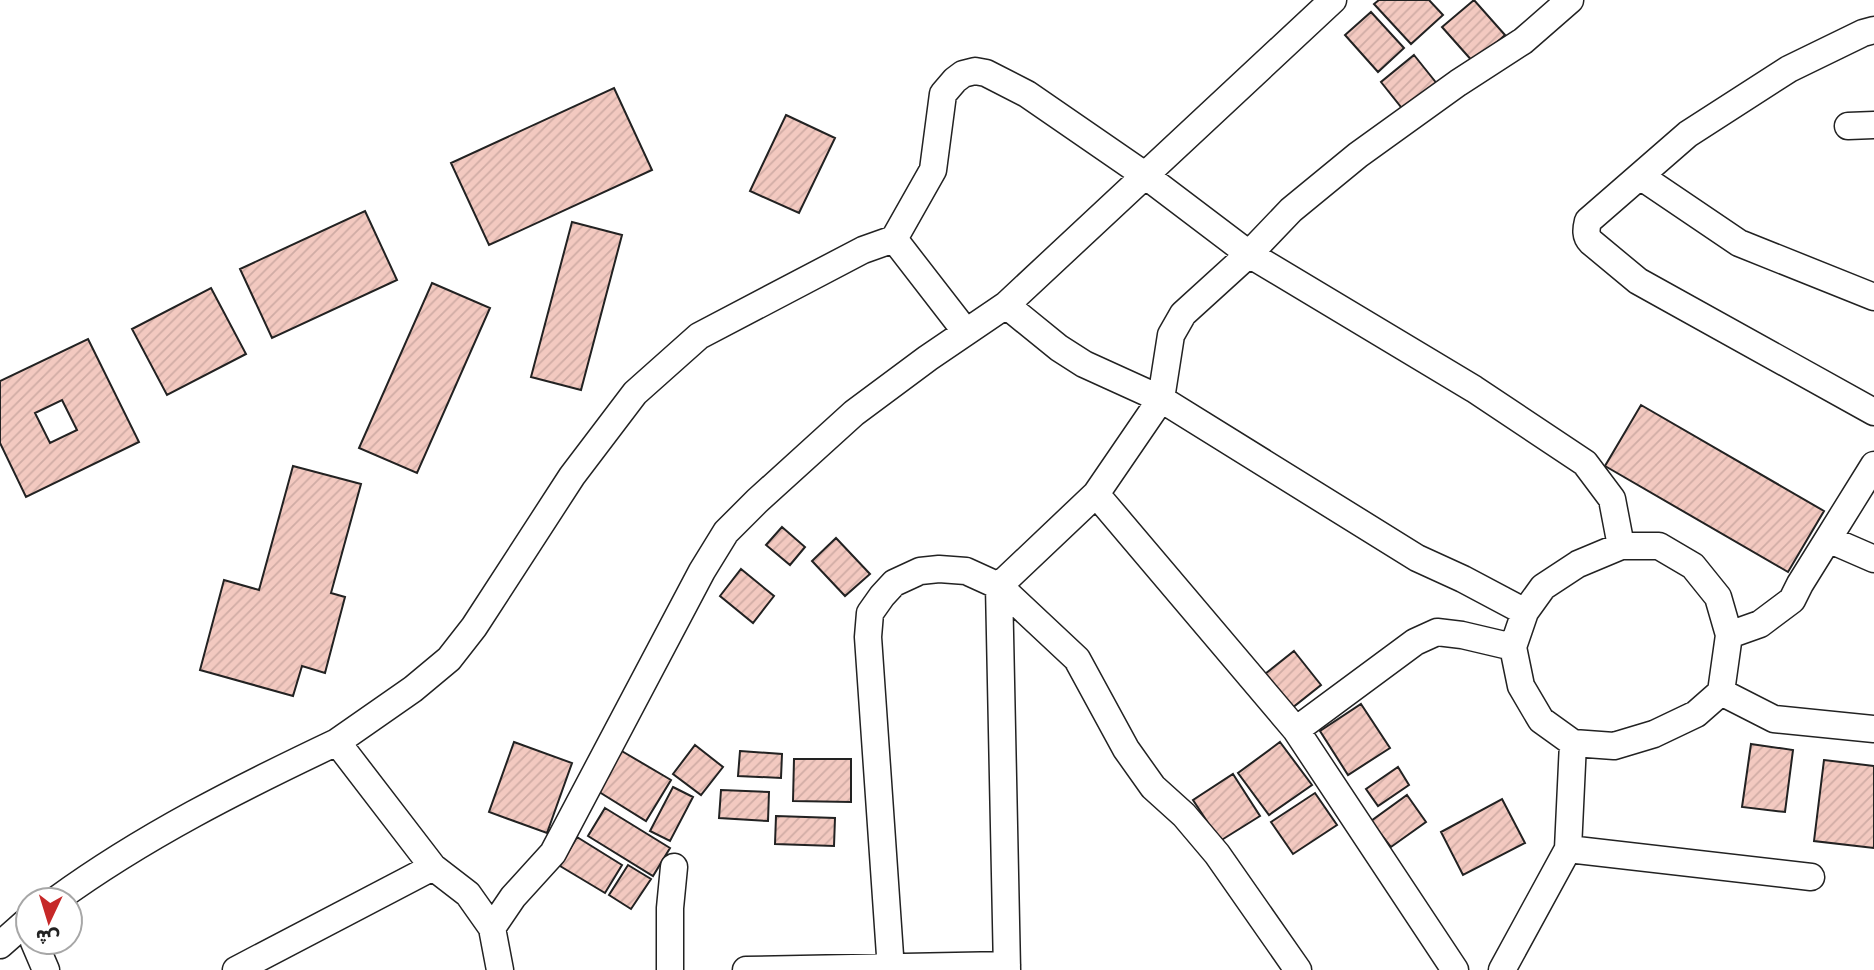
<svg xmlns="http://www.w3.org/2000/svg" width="1874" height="970" font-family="Rubik,Vazirmatn,sans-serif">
  <defs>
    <pattern id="building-hatch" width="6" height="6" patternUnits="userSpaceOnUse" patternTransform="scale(1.75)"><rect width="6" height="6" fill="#f3c9c0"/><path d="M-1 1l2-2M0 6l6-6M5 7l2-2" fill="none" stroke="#d0aca5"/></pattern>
  </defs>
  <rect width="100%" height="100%" fill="#fff"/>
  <path fill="url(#building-hatch)" stroke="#222" stroke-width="2" fill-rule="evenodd" d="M1379,0H1429L1443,15L1411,44L1374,4Z
    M1474,0L1505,35L1474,63L1442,27Z
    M1371,12L1404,48L1378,72L1345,35Z
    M1414,55L1438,85L1405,112L1381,82Z
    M614,88L652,170L489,245L451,163Z
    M786,115L835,138L799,213L750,191Z
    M365,211L397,280L272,338L240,269Z
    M572,222L622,235L581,390L531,377Z
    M432,283L490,308L417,473L359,448Z
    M211,288L246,354L167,395L132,329Z
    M88,339L139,442L26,497L0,443V381ZM62,400L77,430L50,443L35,413Z
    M1641,405L1824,511L1788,572L1605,466Z
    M293,466L361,484L331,593L345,597L325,673L302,666L293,696L200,670L224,580L259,590Z
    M782,527L805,547L790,565L766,545Z
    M836,538L870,574L845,596L812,561Z
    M741,569L774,596L753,623L720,596Z
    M1294,651L1321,685L1292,708L1265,674Z
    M1361,704L1390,748L1348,775L1320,731Z
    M514,742L572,763L547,833L489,812Z
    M1280,742L1312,785L1269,815L1238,773Z
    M1751,744L1793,750L1785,812L1742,807Z
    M695,745L723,767L701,795L673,774Z
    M620,750L671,780L646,821L596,790Z
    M740,751L782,754L781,778L738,776Z
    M794,759H851V802L793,801Z
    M1824,760L1874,766V848L1814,841Z
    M1398,767L1409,785L1378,806L1366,789Z
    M1233,774L1260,816L1220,841L1193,800Z
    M673,787L693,797L670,841L650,831Z
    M721,790L769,792L768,821L719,818Z
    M1315,793L1337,825L1293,854L1271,822Z
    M1407,795L1426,822L1391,847L1371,821Z
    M1502,799L1525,843L1463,875L1441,832Z
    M605,808L670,848L653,876L588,836Z
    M776,816L835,818L834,846L775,844Z
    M577,837L622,865L605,893L560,866Z
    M628,865L651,879L631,909L609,895Z"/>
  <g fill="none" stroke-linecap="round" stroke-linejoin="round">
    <defs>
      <path id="street" d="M1874,30L1863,33L1789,69L1688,134L1588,221C1586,229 1585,236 1591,242L1638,281L1874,412
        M1848,126L1874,125
        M1640,176L1739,243L1874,297
        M894,239L933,170L943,94L955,80L963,74L975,71L986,73L1027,94L1146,176L1249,254L1474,389L1585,463L1612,499L1621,546
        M1006,305L1333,0
        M1096,494L1296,730L1455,970
        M1828,539L1874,465
        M1621,546H1659L1693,566L1718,597L1729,635L1721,692L1696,714L1654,734L1614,746L1573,743L1541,720L1521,686L1513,647L1525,612L1543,587L1578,564Z
        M1729,635L1760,624L1792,600L1800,584L1828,539L1874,559
        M1721,692L1774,719L1874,729
        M1296,730L1415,642L1437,632L1462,635L1513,647
        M1573,743L1568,849L1811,877
        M433,867L337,742L413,689L449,659L474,627L572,476L635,393L699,336L863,250L894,239L966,332
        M56,900C144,836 240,788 337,742
        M492,928L513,897L553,853L702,571L726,532L757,501L854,413L928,358L1006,305L1059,348L1084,364L1161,399L1171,335L1183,314L1249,254L1291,210L1358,155L1458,83L1523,41L1570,0
        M34,942L46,970
        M0,945L25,923
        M236,970L433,867L468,894L492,928L500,970
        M670,970V908L674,867
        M746,970L1007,965
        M891,970L868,637L870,613L882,596L894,583L920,571L939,569L966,571L999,586L1077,659L1126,749L1153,787L1184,815L1217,854L1298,970
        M1007,970L999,586L1096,494L1161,399L1417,558L1463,579L1525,612
        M1502,970L1568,849"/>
    </defs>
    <use href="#street" stroke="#222" stroke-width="29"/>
    <use href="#street" stroke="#fff" stroke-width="26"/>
  </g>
  <g transform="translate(49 921) rotate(184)"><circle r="33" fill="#ffffff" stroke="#a7a7a7" stroke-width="2"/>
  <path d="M0-5L12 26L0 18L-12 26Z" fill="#c62828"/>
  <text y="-10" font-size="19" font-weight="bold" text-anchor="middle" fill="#222222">ش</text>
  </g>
</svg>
